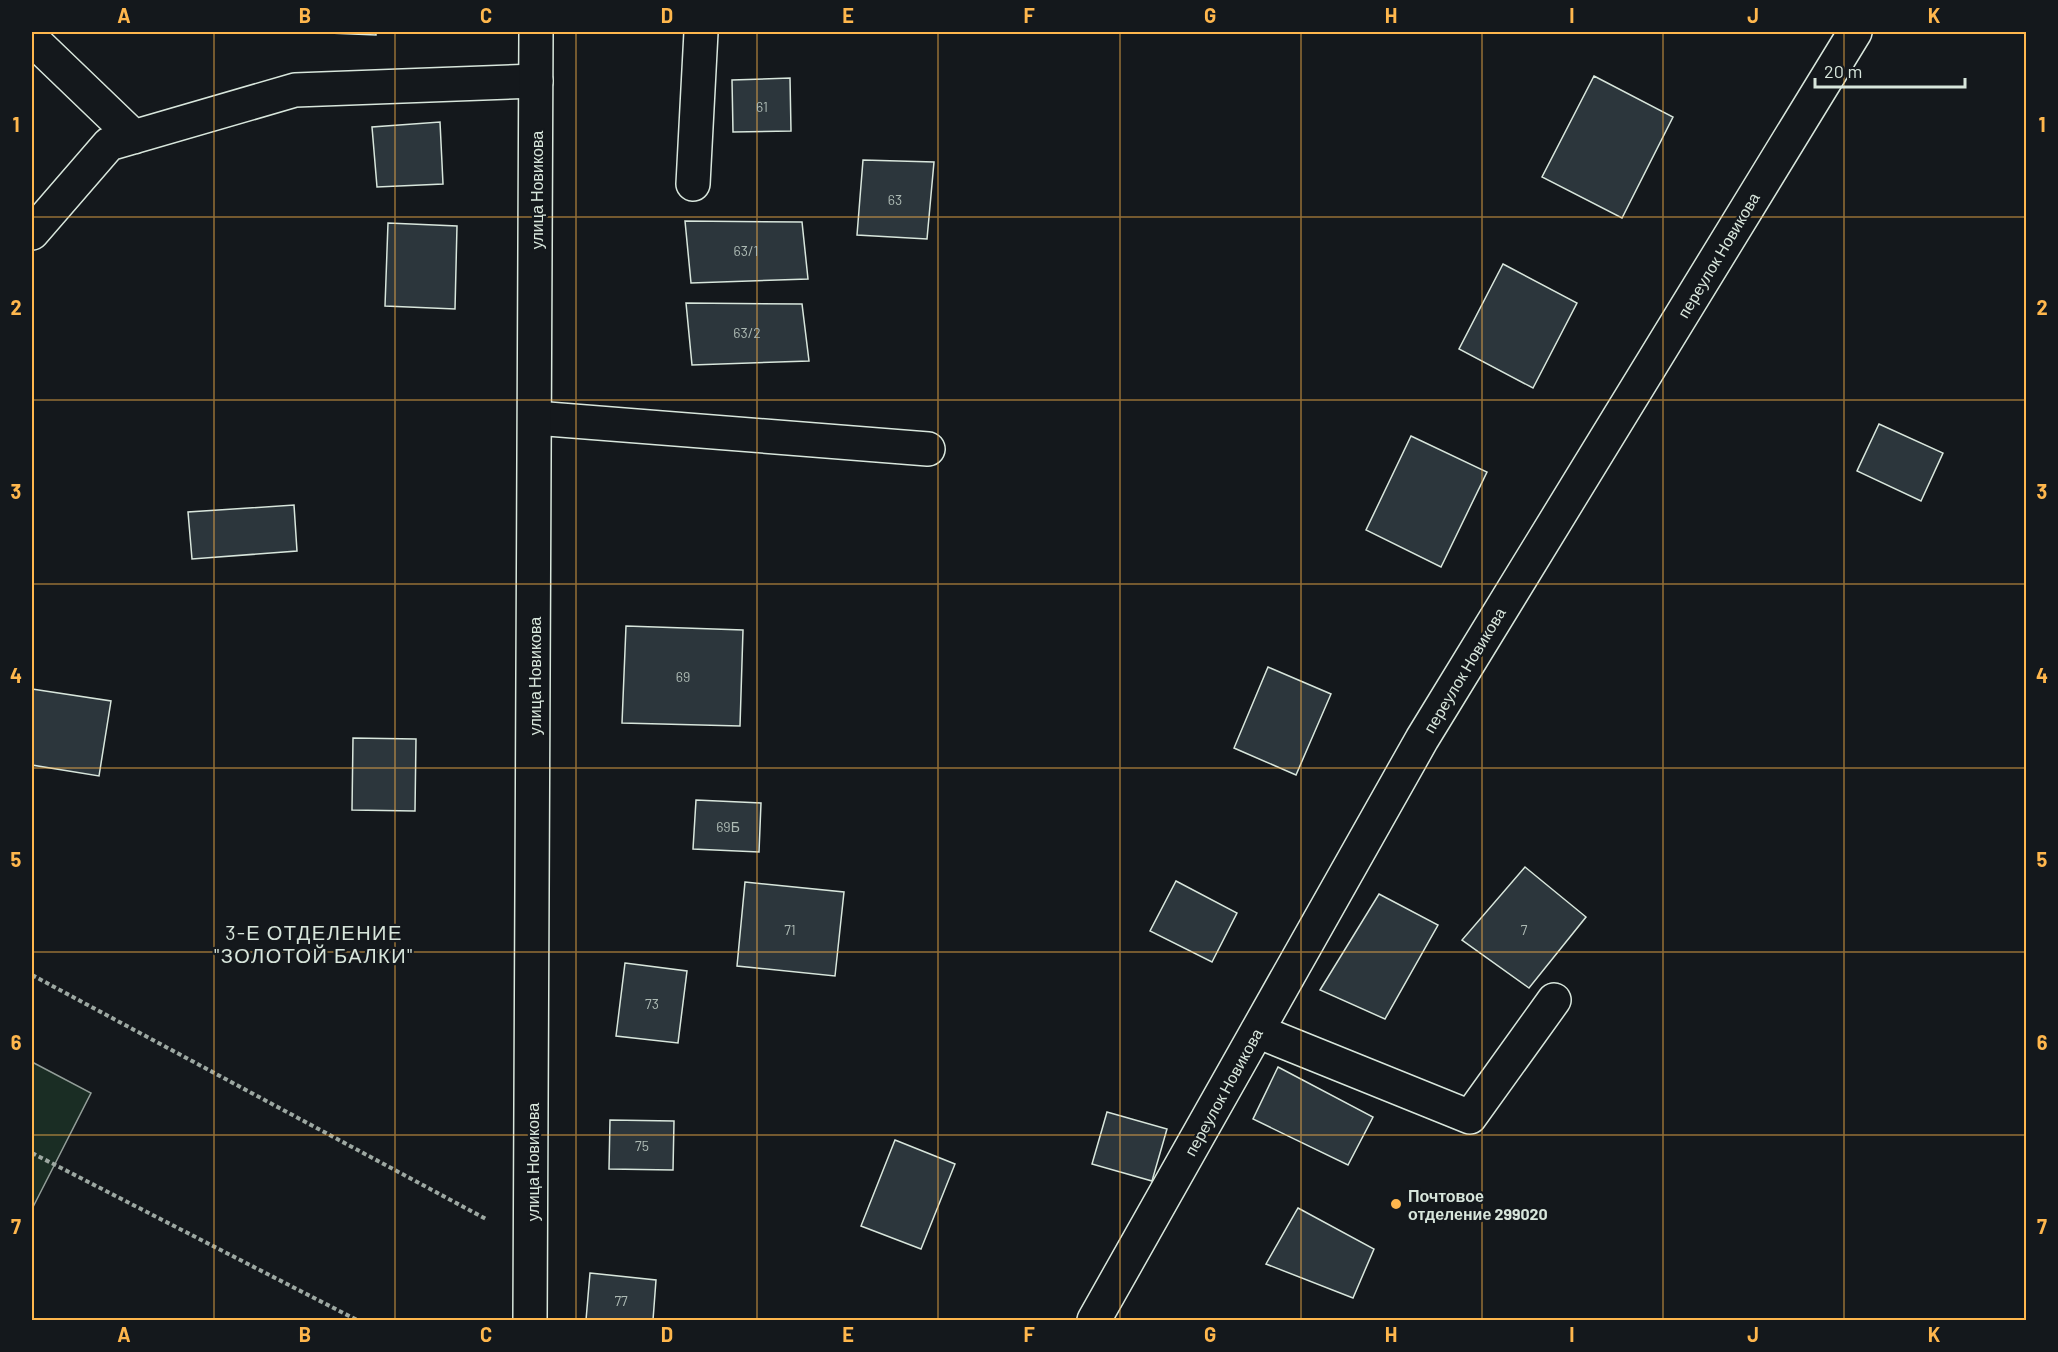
<svg xmlns="http://www.w3.org/2000/svg" width="2058" height="1352" font-family="Barlow,sans-serif">
  <rect width="100%" height="100%" fill="#14181c"/>
  <path fill="#1a2d24" stroke="#939e99" stroke-width="1.5" d="M32,1062L91,1093L32,1209Z"/>
  <path fill="#2c363c" stroke="#d8e6dc" stroke-width="1.5" d="M304,32H376V35Z
    M1594,76L1673,117L1622,218L1542,177Z
    M790,78L791,131L733,132L732,80Z
    M440,122L443,184L377,187L372,127Z
    M863,160L934,162L927,239L857,235Z
    M685,221L802,222L808,279L691,283Z
    M388,223L457,226L455,309L385,306Z
    M1503,264L1577,303L1533,388L1459,349Z
    M686,303L802,304L809,361L692,365Z
    M1879,424L1943,453L1921,501L1857,471Z
    M1411,436L1487,472L1441,567L1366,530Z
    M294,505L297,551L192,559L188,512Z
    M626,626L743,630L740,726L622,723Z
    M1268,667L1331,694L1296,775L1234,748Z
    M32,689L111,701L99,776L32,765Z
    M353,738L416,739L415,811L352,810Z
    M696,800L761,803L759,852L693,849Z
    M1525,867L1586,917L1529,988L1462,940Z
    M1176,881L1237,913L1212,962L1150,931Z
    M745,882L844,892L835,976L737,966Z
    M1379,894L1438,925L1385,1019L1320,990Z
    M625,963L687,971L678,1043L616,1036Z
    M1278,1067L1373,1117L1348,1165L1253,1119Z
    M1107,1112L1167,1129L1152,1181L1092,1164Z
    M610,1120L674,1121L673,1170L609,1169Z
    M895,1140L955,1164L921,1249L861,1226Z
    M1298,1208L1374,1249L1353,1298L1266,1264Z
    M590,1273L656,1280L653,1320H586Z"/>
  <g fill="none" stroke-linecap="round" stroke-linejoin="round">
    <defs>
      <path id="minor" d="M32,39L134,137
        M693,184L701,32
        M32,233L109,144L295,90L536,81
        M535,418L928,449
        M1257,1031L1470,1117L1554,1000
        M1094,1320L1422,739L1855,32"/>
      <path id="major" d="M530,1320L536,32"/>
    </defs>
    <use href="#minor" stroke="#d8e6dc" stroke-width="36"/>
    <use href="#major" stroke="#d8e6dc" stroke-width="36"/>
    <path stroke="#9da8a2" stroke-width="4" stroke-dasharray="4.5 3" stroke-linecap="butt" d="M32,975L486,1219
      M32,1153L357,1320"/>
    <use href="#minor" stroke="#14181c" stroke-width="33"/>
    <use href="#major" stroke="#14181c" stroke-width="33"/>
  </g>
  <path fill="none" stroke="#ffb74d" stroke-width="1.5" stroke-opacity="0.55" d="M214,32V1320M395,32V1320M576,32V1320M757,32V1320M938,32V1320M1120,32V1320M1301,32V1320M1482,32V1320M1663,32V1320M1844,32V1320M32,217H2026M32,400H2026M32,584H2026M32,768H2026M32,952H2026M32,1135H2026"/>
  <circle fill="#ffb74d" stroke="#14181c" stroke-width="2" cx="1396" cy="1204" r="6"/>
  <g text-anchor="middle" dominant-baseline="central" stroke-width="4.5" stroke-linejoin="round" paint-order="stroke">
    <g font-size="14" fill="#adbab4">
      <text x="762" y="106">61</text>
      <text x="895" y="199">63</text>
      <text x="746" y="250">63/1</text>
      <text x="747" y="332">63/2</text>
      <text x="683" y="676">69</text>
      <text x="728" y="826">69Б</text>
      <text x="790" y="929">71</text>
      <text x="1524" y="929">7</text>
      <text x="652" y="1003">73</text>
      <text x="642" y="1145">75</text>
      <text x="621" y="1300">77</text>
    </g>
    <g font-size="16" fill="#d8e6dc" stroke="#14181c">
      <text transform="translate(536 190) rotate(-90)">улица Новикова</text>
      <text transform="translate(1718 255) rotate(-59)">переулок Новикова</text>
      <text transform="translate(1464 670) rotate(-59)">переулок Новикова</text>
      <text transform="translate(534 676) rotate(-90)">улица Новикова</text>
      <text transform="translate(1223 1092) rotate(-61)">переулок Новикова</text>
      <text transform="translate(532 1162) rotate(-90)">улица Новикова</text>
    </g>
    <g font-size="16" font-weight="bold" fill="#d8e6dc" stroke="#14181c" text-anchor="start">
      <text x="1408" y="1195">Почтовое<tspan x="1408" dy="18">отделение 299020</tspan></text>
    </g>
    <g font-size="20" letter-spacing="1.5" fill="#d8e6dc" stroke="#14181c">
      <text x="314" y="932">3-Е ОТДЕЛЕНИЕ<tspan x="314" dy="23">"ЗОЛОТОЙ БАЛКИ"</tspan></text>
    </g>
  </g>
  <rect width="2058" height="1352" fill="none" stroke="#14181c" stroke-width="66"/>
  <path d="M1815 78v9h150v-9" fill="none" stroke="#d8e6dc" stroke-width="3"/>
  <text x="1824" y="78" font-size="18" fill="#d8e6dc" stroke="#14181c" stroke-width="4.5" paint-order="stroke">20 m</text>
  <rect x="33" y="33" width="1992" height="1286" fill="none" stroke="#ffb74d" stroke-width="2"/>
  <g font-size="20" text-anchor="middle" font-weight="bold" fill="#ffb74d">
    <text x="124" y="23">A</text>
    <text x="305" y="23">B</text>
    <text x="486" y="23">C</text>
    <text x="667" y="23">D</text>
    <text x="848" y="23">E</text>
    <text x="1029" y="23">F</text>
    <text x="1210" y="23">G</text>
    <text x="1391" y="23">H</text>
    <text x="1572" y="23">I</text>
    <text x="1753" y="23">J</text>
    <text x="1934" y="23">K</text>
    <text x="16" y="132">1</text>
    <text x="2042" y="132">1</text>
    <text x="16" y="315">2</text>
    <text x="2042" y="315">2</text>
    <text x="16" y="499">3</text>
    <text x="2042" y="499">3</text>
    <text x="16" y="683">4</text>
    <text x="2042" y="683">4</text>
    <text x="16" y="867">5</text>
    <text x="2042" y="867">5</text>
    <text x="16" y="1050">6</text>
    <text x="2042" y="1050">6</text>
    <text x="16" y="1234">7</text>
    <text x="2042" y="1234">7</text>
    <text x="124" y="1342">A</text>
    <text x="305" y="1342">B</text>
    <text x="486" y="1342">C</text>
    <text x="667" y="1342">D</text>
    <text x="848" y="1342">E</text>
    <text x="1029" y="1342">F</text>
    <text x="1210" y="1342">G</text>
    <text x="1391" y="1342">H</text>
    <text x="1572" y="1342">I</text>
    <text x="1753" y="1342">J</text>
    <text x="1934" y="1342">K</text>
  </g>
</svg>
